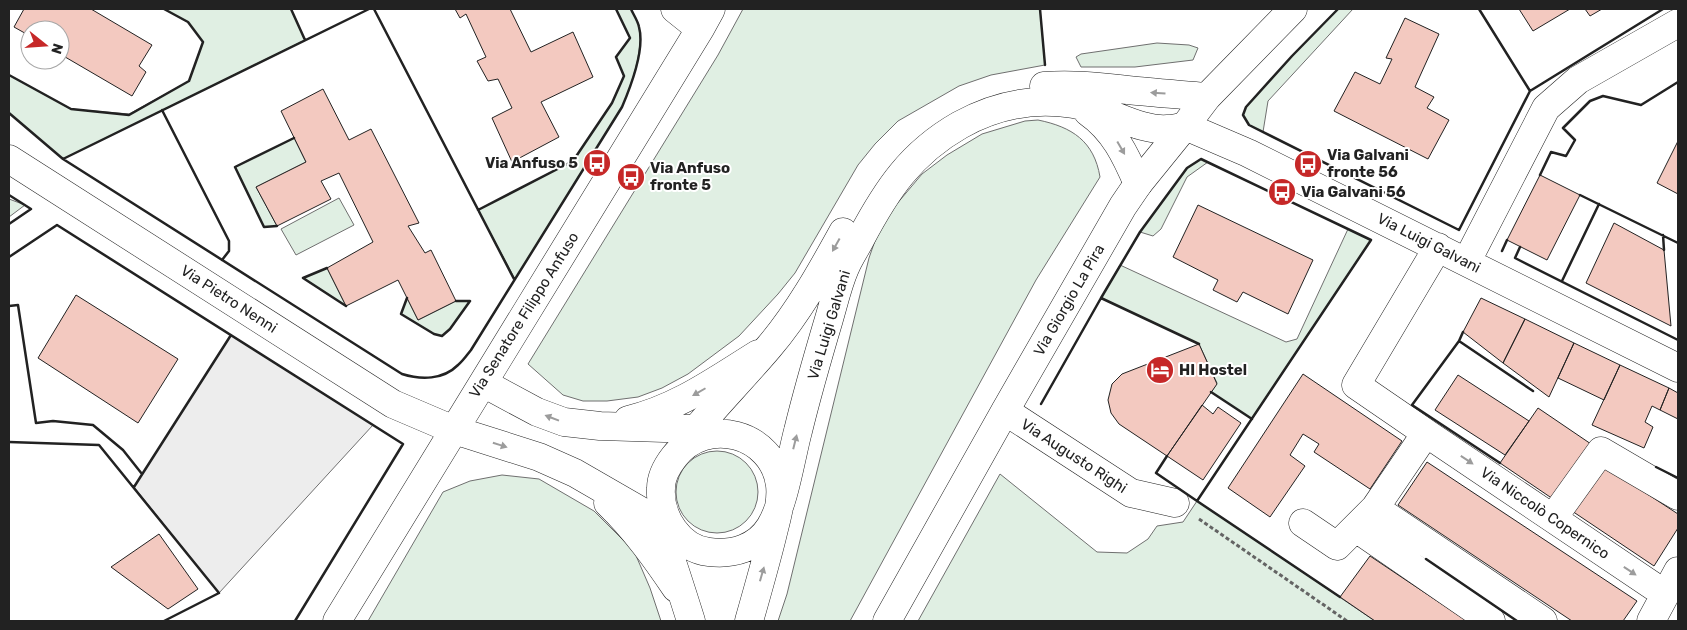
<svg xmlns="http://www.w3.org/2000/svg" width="1687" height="630" font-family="Rubik,sans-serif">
  <rect width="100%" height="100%" fill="#fff"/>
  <path fill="#e0efe3" stroke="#6f6f6f" d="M164,9H291L305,40L63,159L9,113V75L71,109L129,114L189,81L203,42L188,22Z
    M616,9H631C633,14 638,21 639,27C644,49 631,86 622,107L515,279L478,210L573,161L612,103L624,76L616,57L630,38Z
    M743,9H1040L1045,65L991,75L959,86L898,121L875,144L858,165L795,273L778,294L739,336L688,374L662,388L638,397L607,401H583L563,395L528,364L718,55Z
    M1338,9H1353L1268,101L1263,132L1249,125L1243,115L1246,107L1292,56Z
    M1157,43L1189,45L1198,48L1193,60L1135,67H1081L1076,57L1081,54Z
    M1038,120C1072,127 1094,141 1100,177L1036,280L850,621H778L787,594L869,258L877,235L890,212L922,174L947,155L982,134L1025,121Z
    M294,138L306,162L256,187L277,226L264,227L235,167Z
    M1201,159L1208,162L1187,177L1161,229L1153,236L1140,232L1187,168Z
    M339,198L354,225L296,255L281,229Z
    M9,199L25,205L9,217Z
    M1348,229L1371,240L1252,419L1211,392L1217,383L1199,344L1101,298L1120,265L1286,342L1297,339Z
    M327,268L346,306L303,278Z
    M407,298L418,320L456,301H470L450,329L442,336L434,334L401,314Z
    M676 492a41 41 0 1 1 82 0a41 41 0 1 1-82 0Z
    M1000,474L1097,552L1127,553L1148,539L1157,526L1183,522L1197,501L1375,621H918Z
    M502,475L539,479L594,511L634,551L650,588L661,621H368L443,492L470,481Z"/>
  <path fill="#ededed" stroke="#6f6f6f" d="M231,335L373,425L219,593L134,487Z"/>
  <path fill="#f3c9c0" stroke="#222" d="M24,9H91L152,45L139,66L146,72L132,96L60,54V30H30V36L14,27Z
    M455,9H510L531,52L573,32L593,77L541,102L559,137L512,162L492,118L512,108L498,79L488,81L477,61L486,57L466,14L460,18Z
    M1519,9H1570L1533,31Z
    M1585,9H1602L1590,16Z
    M1405,18L1439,34L1415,87L1434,97L1427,108L1449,120L1428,159L1334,111L1355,72L1380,84L1392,59L1386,58Z
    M323,89L349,140L371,129L419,223L408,226L425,253L431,250L456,301L418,320L398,280L346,306L327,268L373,242L339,173L321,181L331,199L277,226L256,187L306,162L281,111Z
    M1678,141V194L1657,183Z
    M1540,175L1580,195L1547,260L1507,240Z
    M1198,205L1313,260L1288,314L1243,292L1237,302L1213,290L1218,280L1173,257Z
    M1614,223L1664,250L1671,326L1586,283Z
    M76,295L178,359L138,423L38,358Z
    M1481,298L1525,319L1503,363L1463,332Z
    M1525,319L1574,343L1549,397L1503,363Z
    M1574,343L1620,365L1604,400L1558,378Z
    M1199,344L1217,384L1167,456L1119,424L1111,413L1108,400L1112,384L1122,374Z
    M1620,365L1669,388L1660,410L1652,406L1645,422L1653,427L1644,448L1592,425Z
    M1303,374L1402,441L1370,489L1314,452L1319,444L1303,434L1290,455L1305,466L1270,517L1228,488Z
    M1458,375L1529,421L1505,455L1435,410Z
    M1669,388L1678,393V419L1660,410Z
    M1202,405L1213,414L1218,407L1241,423L1203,480L1167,456Z
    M1538,408L1591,444L1553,499L1500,463Z
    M1427,462L1637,601L1623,621H1572L1398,505Z
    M1603,465L1678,514V528L1654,566L1572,511Z
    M159,534L198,589L168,609L111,567Z
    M1370,556L1467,621H1375L1340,597Z"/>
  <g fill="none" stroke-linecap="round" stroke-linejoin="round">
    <defs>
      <path id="minor" d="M675,9L700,29
        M9,159L393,404L454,430L539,457L575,473L672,529
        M1467,261L1546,108L1578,80L1678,23
        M483,383L537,412L564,422L600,426L696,429L717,433
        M1005,411L1131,493L1175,503
        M628,420C678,408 716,380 758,354
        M1426,433L1665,594
        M608,503C635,529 655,557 676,588
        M1375,508L1426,433L1356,385L1438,247
        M1553,518L1601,451L1678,496
        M1303,523L1337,546L1375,508L1543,621
        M1356,528L1491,621
        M337,621L700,29L711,9
        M887,621L1005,411L1123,206L1138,184L1185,126L1248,153L1678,368
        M1651,621L1678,571"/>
      <path id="major" d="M1044,86C1080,83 1113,89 1149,92C1168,94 1187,95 1207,97
        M1088,112C1114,130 1126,156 1138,184
        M683,445C710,411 741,380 769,347C798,313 821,272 843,232
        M659,516C658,533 667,549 673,565C679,583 685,602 691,621
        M749,621C757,593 765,565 772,537C776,520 782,502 780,485C773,433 706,415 674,457C667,466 661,477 661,488C659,517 680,549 709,552C733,555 757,548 770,527C784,505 791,457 798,431C807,394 818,356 829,319C834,302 838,284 845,268C849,258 856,248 861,238C887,189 911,153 960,125C1005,100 1052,95 1101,111C1122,118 1145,131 1168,129C1174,129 1180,127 1185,126L1207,97L1293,9"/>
    </defs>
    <use href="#minor" stroke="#222" stroke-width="29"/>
    <use href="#major" stroke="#222" stroke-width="29"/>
    <path stroke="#646464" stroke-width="3" stroke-dasharray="4 2.5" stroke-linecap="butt" d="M1199,519L1347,621"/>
    <use href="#minor" stroke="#fff" stroke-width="28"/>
    <use href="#major" stroke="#fff" stroke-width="28"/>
    <path stroke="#222" stroke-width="2.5" d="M291,9L305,40
      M374,9L514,279
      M1040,9L1045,65
      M1338,9L1292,56L1246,107L1243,115L1249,125L1459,230L1530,91L1663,9
      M1479,9L1530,91
      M9,75L71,109L129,115L189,81L203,42L188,22L164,9
      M162,110L229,241V251L222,260
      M9,113L63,159L402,374C421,380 443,380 458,365C463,361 467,355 471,350L622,107C631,86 645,49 639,27C638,21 633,14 631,9
      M63,159L369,9
      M1540,175L1551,152L1566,156L1575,140L1563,128L1590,101L1603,96L1641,105L1678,82
      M9,195L31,209L9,224
      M1580,195L1678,243
      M478,210L573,161L612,103L624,76L616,57L630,38L616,9
      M277,226L264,227L235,167L294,138
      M1663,235L1664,250
      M1520,247L1515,258L1678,340
      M1502,251L1507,240
      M9,257L57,225L403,444L295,621
      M327,268L303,278L346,306
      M1562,281L1599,204
      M407,298L401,314L434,334L442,336L450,329L470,301H456
      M9,306L18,305L36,423L53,421L93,425L123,450L142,474
      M1463,332L1459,341L1412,405L1500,463
      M1459,341L1533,391
      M1199,344L1101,298L1140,232L1187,168L1201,159L1371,240L1197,501L1340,597
      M1211,392L1252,419
      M1041,404L1101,298
      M9,442L99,445L219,593L164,621
      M1167,456L1156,473L1197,501
      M1656,467L1678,478
      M134,487L231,335
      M1426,559L1517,621"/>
  </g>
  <defs><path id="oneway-solid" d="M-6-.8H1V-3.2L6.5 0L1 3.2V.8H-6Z" transform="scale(1.25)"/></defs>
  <g fill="#9c9c9c">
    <use href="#oneway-solid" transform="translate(1158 93) rotate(-176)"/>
    <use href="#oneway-solid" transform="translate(1121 148) rotate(60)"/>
    <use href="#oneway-solid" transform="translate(836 245) rotate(119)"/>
    <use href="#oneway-solid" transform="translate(699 392) rotate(150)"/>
    <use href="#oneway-solid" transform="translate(552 418) rotate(-159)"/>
    <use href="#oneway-solid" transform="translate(795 442) rotate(-76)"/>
    <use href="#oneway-solid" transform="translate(500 445) rotate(18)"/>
    <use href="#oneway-solid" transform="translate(1467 460) rotate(34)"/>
    <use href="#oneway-solid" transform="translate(1630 571) rotate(34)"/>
    <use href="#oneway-solid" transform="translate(762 574) rotate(-74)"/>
  </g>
  <defs>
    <symbol id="bus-disc" viewBox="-11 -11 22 22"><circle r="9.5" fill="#c62828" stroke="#fff"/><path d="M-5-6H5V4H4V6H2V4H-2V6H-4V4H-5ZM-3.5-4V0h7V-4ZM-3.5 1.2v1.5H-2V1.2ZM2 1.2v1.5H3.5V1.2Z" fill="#fff"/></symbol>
    <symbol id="hotel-disc" viewBox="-11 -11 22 22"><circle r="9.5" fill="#c62828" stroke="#fff"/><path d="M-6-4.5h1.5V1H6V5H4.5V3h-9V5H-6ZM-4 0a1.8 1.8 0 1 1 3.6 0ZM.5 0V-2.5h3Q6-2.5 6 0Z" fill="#fff"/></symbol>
  </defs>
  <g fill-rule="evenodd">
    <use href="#bus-disc" x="581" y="147" width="32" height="32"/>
    <use href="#bus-disc" x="1292" y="148" width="32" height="32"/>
    <use href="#bus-disc" x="615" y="161" width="32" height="32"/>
    <use href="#bus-disc" x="1266" y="176" width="32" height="32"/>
    <use href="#hotel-disc" x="1144" y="354" width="32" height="32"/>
  </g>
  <g text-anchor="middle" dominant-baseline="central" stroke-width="4" stroke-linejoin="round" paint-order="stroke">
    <g font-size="15" font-weight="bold" fill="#222" stroke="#fff" text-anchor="start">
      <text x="1327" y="155">Via Galvani<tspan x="1327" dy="17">fronte 56</tspan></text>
      <text x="578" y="163" text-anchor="end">Via Anfuso 5</text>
      <text x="650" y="168">Via Anfuso<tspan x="650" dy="17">fronte 5</tspan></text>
      <text x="1301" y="192">Via Galvani 56</text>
      <text x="1179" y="370">HI Hostel</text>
    </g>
    <g font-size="15" fill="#222" stroke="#fff">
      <text transform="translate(1429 243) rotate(27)">Via Luigi Galvani</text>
      <text transform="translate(229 299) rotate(33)">Via Pietro Nenni</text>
      <text transform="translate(1069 300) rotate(-60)">Via Giorgio La Pira</text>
      <text transform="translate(524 315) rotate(-58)">Via Senatore Filippo Anfuso</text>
      <text transform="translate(829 325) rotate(-73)">Via Luigi Galvani</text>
      <text transform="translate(1074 456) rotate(33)">Via Augusto Righi</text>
      <text transform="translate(1545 513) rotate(34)">Via Niccolò Copernico</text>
    </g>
  </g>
  <rect width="1687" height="630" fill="none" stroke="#222222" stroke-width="20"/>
  <g transform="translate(45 45) rotate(107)"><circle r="24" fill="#ffffff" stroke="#a7a7a7"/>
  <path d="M0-4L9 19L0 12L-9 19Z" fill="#c62828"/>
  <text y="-8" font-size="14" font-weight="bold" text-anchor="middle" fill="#222222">N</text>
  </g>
</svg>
